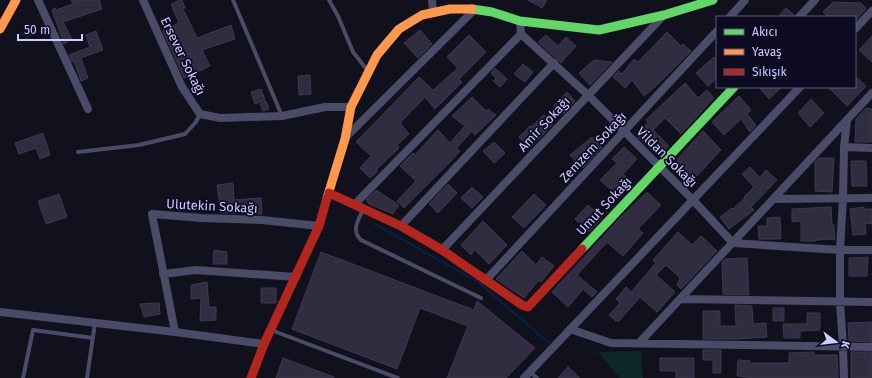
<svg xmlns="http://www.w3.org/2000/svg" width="872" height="378" font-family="'Fira Sans',sans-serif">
  <rect width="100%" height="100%" fill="#11101d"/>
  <path fill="#0e2827" d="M641,351L643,378H620L598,352Z"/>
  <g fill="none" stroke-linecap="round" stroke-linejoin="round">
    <path stroke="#072041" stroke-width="2.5" d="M375,224L478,282L549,343"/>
  </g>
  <path fill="#2f2d3f" stroke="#3c3952" d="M71,0H99L102,9L63,22L72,39L64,44L52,10L55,8L56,10L73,4Z
    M180,0H182L185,8L183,9L197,38L231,25L235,39L202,50L210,66L184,78L163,31L179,23L171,4Z
    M528,0H547L542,8Z
    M833,2L861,3L865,7L866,9L855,21V17H828L823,12Z
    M786,8L794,15V17H778Z
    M420,30L432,44L418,58L404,43Z
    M96,31L103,50L81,58L88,78L81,81L74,61L72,62L69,55L90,47L86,35Z
    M667,32L681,46L683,44L691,51L656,86L644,96L632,80L625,88L613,77L619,71L622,74L634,59L638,62Z
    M469,35L486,52L459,79L462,82L435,109L425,97L400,123L409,134L397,145L399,148L376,170L378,171L370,178L360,168L371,156L356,142L419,77L433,90L458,68L447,57Z
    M546,35L558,46L566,37L576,46L561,63L538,42Z
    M872,36V62L859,50Z
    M714,57L717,61V78L708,86L696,73Z
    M594,60L612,62L590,85L579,73Z
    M523,64L533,72L525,82L514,74Z
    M495,68L507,79L500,87L493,81L496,78L491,73Z
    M310,75L311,94L299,95L298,76Z
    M855,76L866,86L847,106L828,87H855Z
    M685,83L698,98L707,90L714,98L681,134L665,118L653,130L669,146L659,157L636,135L648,122L646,120Z
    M759,87H782L769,99Z
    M261,89L265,100L255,104L251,92Z
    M567,92L575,101L563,114L553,106Z
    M739,96L751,110L747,114L756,125L750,132L741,119L724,135L712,122Z
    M472,97L486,111L488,109L496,115L475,135L472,131L456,149L460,151L450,162L404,208L397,201L416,181L400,166L413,153L415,155L438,130L450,143L465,126L452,116Z
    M811,99L824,113L810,127L798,113Z
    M266,101L269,109L263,111L260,104Z
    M866,108L872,109V142H855L856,119Z
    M544,115L553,124L530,148L519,137L530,126L531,127Z
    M703,131L721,150L692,181L673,164Z
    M43,133L50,155L40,159L36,148L19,154L15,143Z
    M592,137L602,147L583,168L570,155Z
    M494,142L505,153L494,163L483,151Z
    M624,147L637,159L623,174L627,178L626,179L632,185L621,196L614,190L612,191L600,180L617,163L612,159Z
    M819,158H834L832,192L815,191V162Z
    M851,161H866L867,186H852Z
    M750,167L760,178L766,170L777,180L751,207L754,210L729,229L720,217L732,208L733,209L745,198L744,197L754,187L742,174Z
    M233,183L234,200L261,198L262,214H246V213H221L217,185Z
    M448,184L457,193L438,213L429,204Z
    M472,187L483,197L472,208L461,198Z
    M376,190L399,205L393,214L369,204L366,200Z
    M647,192L661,205L638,229L643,233L623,256L607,242L577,275L597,292L592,297L583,289L568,307L552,292L623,215Z
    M59,194L67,217L46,224L38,201Z
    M534,194L546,205L524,228L512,217Z
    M588,205L602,218L589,232L575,219Z
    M831,207L832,225H834L835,239L816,240V241H801V221L792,222V209Z
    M864,207V209H872V224L865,223L866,234L853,235L850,209Z
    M780,217L781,239H759L758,226H767V218Z
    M483,221L507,245L489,264L475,250L471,255L461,245Z
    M678,232L692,245L701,236L717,251L681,289L677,285L680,278L666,265L656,275L675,292L657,312L640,297L619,321H616L609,315L620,303L616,299L626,287L631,292L656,263L653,260Z
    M214,250L227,252V264H213Z
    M522,251L536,265L542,257L554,266L541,282L539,280L524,298L496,279Z
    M321,252L474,310L477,301L535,348L506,378H447L468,326L420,308L397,369L292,329Z
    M868,257L867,276H849V258Z
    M747,258L749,295L723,294L722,262L725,259Z
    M207,282L209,307H216V320L200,321L201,298L191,299V285Z
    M261,288H276V303H261Z
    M159,303L160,314L144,317L140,304Z
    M735,305L752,306L753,324L766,323L767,337L737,339H703V311H720V326H736Z
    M773,308H784V321H773Z
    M807,313H820V330L800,331V338H784L783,324H807Z
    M872,322V342L849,341L848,323Z
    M703,350H721V373H713V360H703Z
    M814,352V355H837L838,378H758L737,376L738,360L750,361V363H789V353Z
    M851,352H872V378H851Z
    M283,358L334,377V378H276Z
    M660,358H694V378H676V371H660Z
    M568,367L580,378H558Z"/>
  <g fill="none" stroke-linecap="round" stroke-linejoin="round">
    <path stroke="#4a4b66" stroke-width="4" d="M233,0L282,116
      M329,0L338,16L353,52L368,71
      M78,152L139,145L185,134L196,122L200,114
      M363,210C358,220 351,231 361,240L481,298
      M271,330L398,378
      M530,372L537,378
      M23,378L33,330L93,338
      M87,378L95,323"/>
    <path stroke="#4a4b66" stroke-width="8" d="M38,0L88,109
      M143,0L182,87L200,114L220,118L282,116L325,107H351
      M432,0L433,13
      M730,17L745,0
      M799,17L815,0
      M520,21L521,34L588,95L693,200L733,243L840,250H872
      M855,29L872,11
      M345,138L475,9
      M844,147L872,148
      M774,199L872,198
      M355,204L521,34
      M401,226L554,63
      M442,250L664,15
      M163,274L196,270L296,277
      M486,280L717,31
      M681,299L872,302
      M0,312L175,332L264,344
      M570,329L611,343L872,347
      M175,332L152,214L201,218L262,220L319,226
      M639,343L872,93
      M524,378L800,87
      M844,378L843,346L840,302V250L843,198L844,147L847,120"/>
    <path stroke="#63d668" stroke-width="9" d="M472,9L492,12L520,21L599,30L664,15L713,0
      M582,249L734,87"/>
    <path stroke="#ff974d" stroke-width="9" d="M0,29L16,0
      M327,198L345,139L351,107L377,55L399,29L422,15L450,9H472"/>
    <path stroke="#b3261e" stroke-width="9" d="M329,193L401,226L442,250L522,305L528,307L582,249
      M251,378L264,344L319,226L327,198"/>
  </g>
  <g text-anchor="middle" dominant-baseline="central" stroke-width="3.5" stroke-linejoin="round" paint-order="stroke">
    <g font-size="13" fill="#ceccff" stroke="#0d0b22">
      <text transform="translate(183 56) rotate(64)">Ersever Sokağı</text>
      <text transform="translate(544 124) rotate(-47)">Amir Sokağı</text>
      <text transform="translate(593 147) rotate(-47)">Zemzem Sokağı</text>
      <text transform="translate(667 157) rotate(45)">Vildan Sokağı</text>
      <text transform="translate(212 206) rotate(3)">Ulutekin Sokağı</text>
      <text transform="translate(604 206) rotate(-47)">Umut Sokağı</text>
    </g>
  </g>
  <rect x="716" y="16" width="140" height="72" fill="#0d0b22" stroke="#5a587a"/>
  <rect x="724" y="29" width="20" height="6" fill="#63d668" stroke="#5a587a"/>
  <text x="752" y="36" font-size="12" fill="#ceccff">Akıcı</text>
  <rect x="724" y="49" width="20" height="6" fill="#ff974d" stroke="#5a587a"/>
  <text x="752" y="56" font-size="12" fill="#ceccff">Yavaş</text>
  <rect x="724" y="69" width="20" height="6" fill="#b3261e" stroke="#5a587a"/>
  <text x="752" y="76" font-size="12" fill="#ceccff">Sıkışık</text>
  <g transform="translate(836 342) rotate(105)" stroke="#0d0b22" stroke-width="3" paint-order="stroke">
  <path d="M0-3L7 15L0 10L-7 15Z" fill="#ceccff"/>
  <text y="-6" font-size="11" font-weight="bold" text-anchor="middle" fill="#ceccff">K</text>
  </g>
  <path d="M18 34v6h64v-6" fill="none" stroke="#ceccff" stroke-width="2"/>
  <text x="24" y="34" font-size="12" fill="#ceccff" stroke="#0d0b22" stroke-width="3" paint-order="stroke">50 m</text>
</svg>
